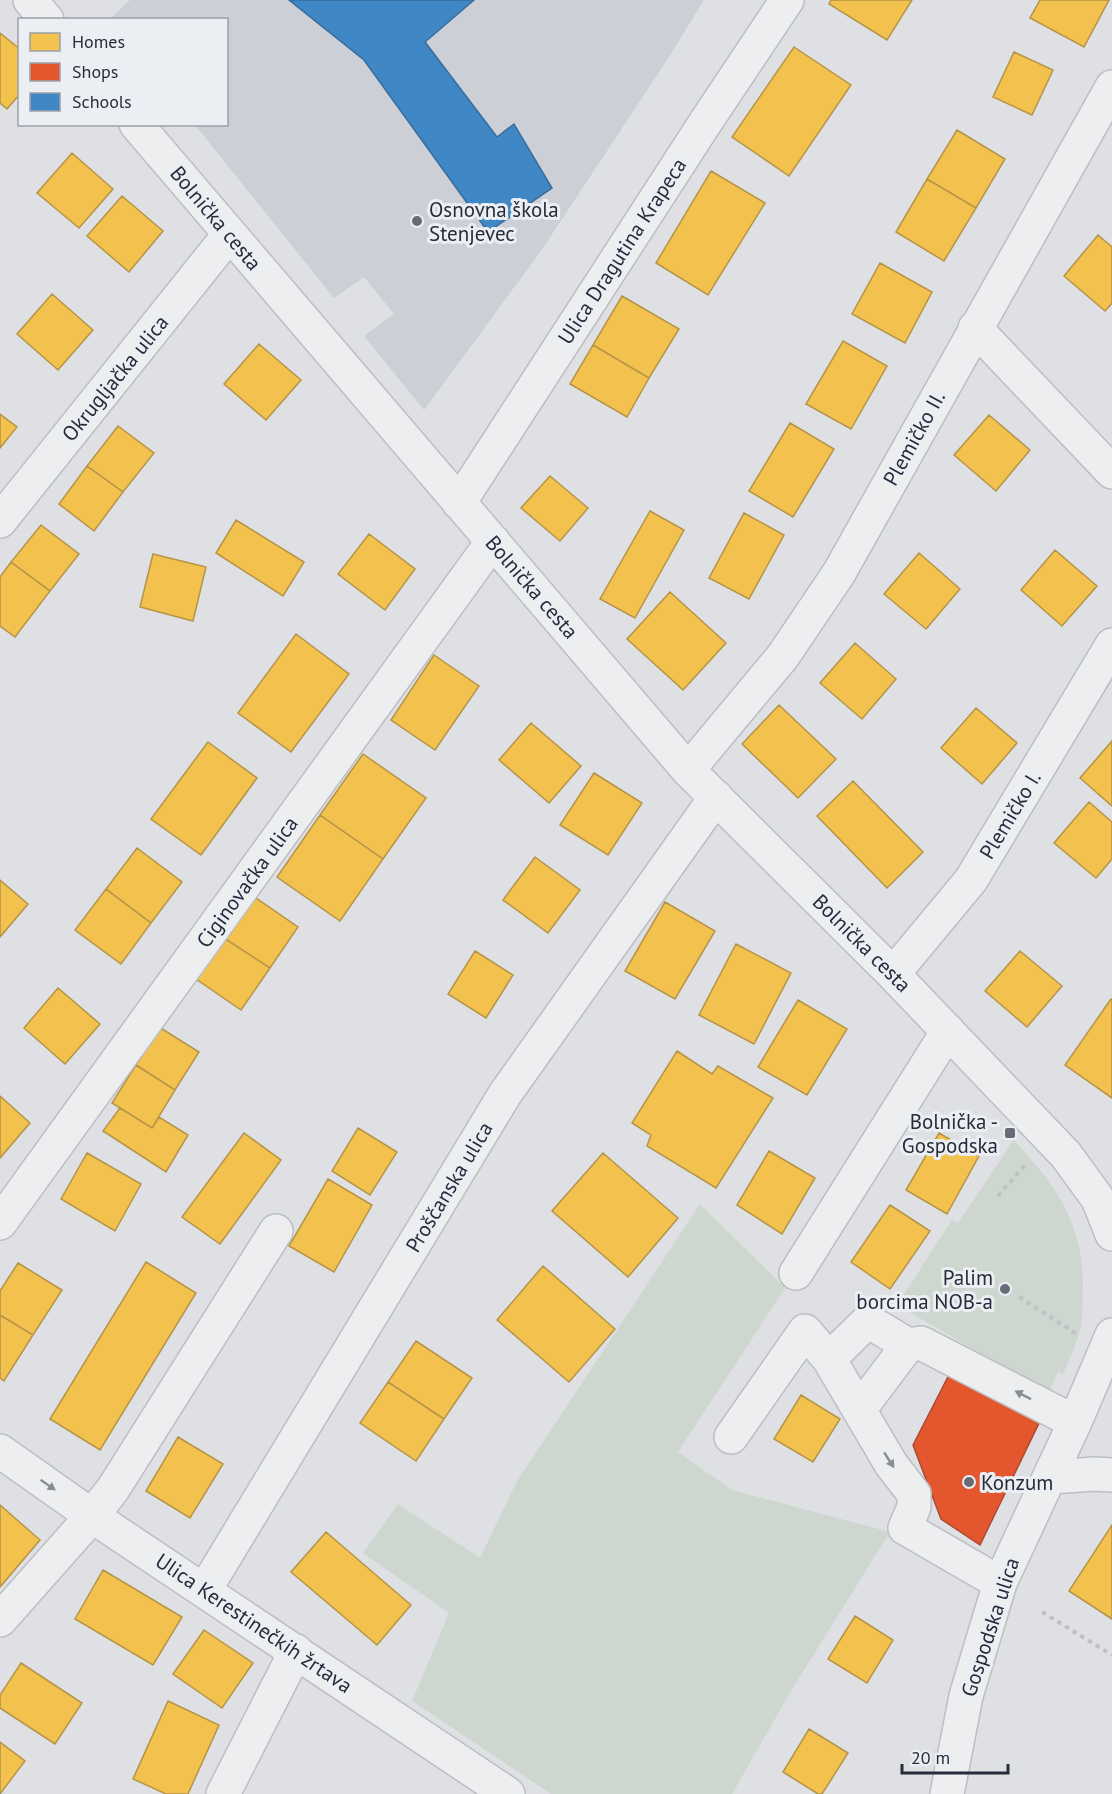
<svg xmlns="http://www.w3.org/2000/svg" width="1112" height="1794" font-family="'PT Sans',sans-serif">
  <rect width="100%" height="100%" fill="#dee0e3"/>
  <path fill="#cccfd6" d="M130,0H704L667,60L541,251L424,410L364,336L394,314L364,277L334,298L195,125L226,124V20H109Z"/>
  <path fill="#ced7cf" d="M1014,1140C1057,1187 1084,1223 1083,1290C1082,1303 1083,1318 1080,1331C1076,1345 1069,1360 1063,1374L1058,1371L1049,1393L897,1305L952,1220L958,1223Z
    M700,1204L785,1288L678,1452L732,1490L890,1532L791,1691L732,1794H551L412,1701L449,1613L363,1553L398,1504L480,1558L516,1483Z"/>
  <path fill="#f2c14e" stroke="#b59448" stroke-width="1.5" d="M831,0H912L887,40L829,4Z
    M1040,0H1109L1084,47L1030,18Z
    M0,33L20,49V94L7,109L0,103Z
    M794,47L851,85L789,176L732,137Z
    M1014,52L1053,70L1032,115L993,97Z
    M957,130L1005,159L976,208L927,179Z
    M72,153L113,189L79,228L37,193Z
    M711,171L765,203L708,295L656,263Z
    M927,179L976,208L944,261L896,232Z
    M122,196L163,231L129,272L87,236Z
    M1098,235L1112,247V303L1105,311L1064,276Z
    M880,263L932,292L905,343L852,314Z
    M52,294L93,330L58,370L17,334Z
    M622,296L679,329L649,378L593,345Z
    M843,341L887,366L851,429L806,404Z
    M259,344L301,380L266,420L224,384Z
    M593,345L649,378L627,417L570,384Z
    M0,414L17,427L0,448Z
    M989,415L1030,450L996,491L954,455Z
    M790,423L834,449L793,517L749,491Z
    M118,426L154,453L123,492L87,466Z
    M87,466L123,492L94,531L59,504Z
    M550,476L588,508L560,541L521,508Z
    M650,511L684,530L635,618L600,599Z
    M744,513L784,535L749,599L709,578Z
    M236,520L304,562L283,596L216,553Z
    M41,525L79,554L50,591L11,562Z
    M369,534L415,569L385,610L338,574Z
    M1055,550L1097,586L1062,626L1021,590Z
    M919,553L960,589L926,629L884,594Z
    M153,554L206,567L193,621L140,607Z
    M11,562L50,591L15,637L0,626V577Z
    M670,592L726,643L683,690L627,639Z
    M296,634L349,674L291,752L238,713Z
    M855,643L896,679L862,719L820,683Z
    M434,655L479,686L435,750L391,720Z
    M779,705L836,759L798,798L742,744Z
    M976,708L1017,743L982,784L941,748Z
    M531,723L581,766L549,803L499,760Z
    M1112,741V806L1080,778Z
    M208,742L257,778L201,855L151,819Z
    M363,754L426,798L383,859L320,815Z
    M594,773L642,803L608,855L560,825Z
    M853,781L923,852L887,888L817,816Z
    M1089,802L1112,822V859L1096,878L1054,843Z
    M320,815L383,859L340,921L277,877Z
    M137,848L182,882L151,923L106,889Z
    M535,857L580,890L548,933L503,900Z
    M0,880L28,904L0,937Z
    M106,889L151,923L121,964L75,930Z
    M253,896L298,927L270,968L224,938Z
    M665,902L715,931L675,999L625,971Z
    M224,938L270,968L241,1010L196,979Z
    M736,944L791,973L754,1044L699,1015Z
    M475,951L513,975L486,1018L448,994Z
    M1020,951L1062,986L1027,1027L985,991Z
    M58,988L100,1024L65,1064L24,1028Z
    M1111,999L1112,1000V1098L1065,1065Z
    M798,1000L847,1029L807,1095L758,1067Z
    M159,1027L199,1052L175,1090L136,1065Z
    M677,1051L712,1074L718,1066L773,1098L716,1188L647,1146L651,1135L632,1123Z
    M136,1065L175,1090L152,1128L112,1103Z
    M0,1096L30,1123L0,1158Z
    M120,1108L152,1128L159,1117L188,1135L166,1172L103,1131Z
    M358,1128L397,1152L370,1195L332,1171Z
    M244,1133L281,1160L220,1244L182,1217Z
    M939,1133L979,1156L947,1214L906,1190Z
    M769,1151L815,1178L782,1234L737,1205Z
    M87,1153L141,1184L115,1231L61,1199Z
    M603,1153L678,1218L628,1277L552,1211Z
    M328,1179L372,1205L334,1272L289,1246Z
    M890,1205L930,1231L890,1289L851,1262Z
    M146,1262L196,1293L100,1450L50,1419Z
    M18,1263L62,1290L33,1335L0,1315V1291Z
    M543,1266L615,1329L569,1382L497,1320Z
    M0,1315L33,1335L4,1381L0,1378Z
    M416,1341L472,1378L444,1419L388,1382Z
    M388,1382L444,1419L416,1461L360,1423Z
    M801,1395L840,1419L813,1462L774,1439Z
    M178,1437L223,1464L190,1518L146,1491Z
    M0,1505L40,1540L0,1587Z
    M1112,1525V1619L1069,1591Z
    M326,1532L411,1605L377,1645L291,1572Z
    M103,1570L182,1617L153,1665L75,1619Z
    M855,1616L893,1640L867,1683L828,1659Z
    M204,1630L253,1663L222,1708L173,1674Z
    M21,1663L82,1703L55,1744L0,1708V1695Z
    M168,1701L219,1725L188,1794H166L133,1779Z
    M809,1729L848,1753L822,1794H818L783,1772Z
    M0,1742L25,1761L0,1794Z"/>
  <path fill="#e4572e" stroke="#ab4a32" stroke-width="1.5" d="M952,1369L1042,1417L980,1545L941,1519L913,1445Z"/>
  <path fill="#3f88c5" stroke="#386c9c" stroke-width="1.5" d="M289,0H474L425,42L497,137L514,124L552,188L488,232L364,60Z"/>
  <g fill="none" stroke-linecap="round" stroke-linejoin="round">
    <defs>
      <path id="minor" d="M30,0L47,20
        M136,124L688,770L893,974L1066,1155L1098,1199L1112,1234
        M975,328L1112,472
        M459,503L705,123L787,0
        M0,521L229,235
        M688,770L783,656L839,573L1112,87
        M893,974L971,880L1112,645
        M0,1223L493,541
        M796,1273L948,1031
        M829,1359L868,1321L908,1345L921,1343L1075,1422
        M859,1410L908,1345
        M731,1437L805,1331L829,1359L891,1464L914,1494V1507L905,1528L1000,1583
        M0,1451L92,1516L508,1794
        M1050,1477L1095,1474L1112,1475
        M204,1591L505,1094L716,797
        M0,1620L92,1516L113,1489L276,1231
        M223,1794L296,1651
        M947,1794L966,1696L1000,1583L1075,1422L1112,1335"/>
    </defs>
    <use href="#minor" stroke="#bcbec1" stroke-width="36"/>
    <path stroke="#c0c1c6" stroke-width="4" stroke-dasharray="4.5 4.5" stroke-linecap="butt" d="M998,1196L1027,1163
      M1019,1297L1077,1334
      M1042,1612L1112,1655"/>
    <use href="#minor" stroke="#edeef0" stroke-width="33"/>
  </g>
  <defs><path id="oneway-solid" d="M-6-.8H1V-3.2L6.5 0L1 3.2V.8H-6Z" transform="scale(1.5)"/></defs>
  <g fill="#8a8d96">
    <use href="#oneway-solid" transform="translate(1023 1395) rotate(-153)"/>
    <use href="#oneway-solid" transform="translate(889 1460) rotate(57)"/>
    <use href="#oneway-solid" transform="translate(48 1485) rotate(35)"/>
  </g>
  <g fill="#676b76" stroke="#ebeef3" stroke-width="2">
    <circle cx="417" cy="221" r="6"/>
    <rect x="1004" y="1127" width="12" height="12" rx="3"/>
    <circle cx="1005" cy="1289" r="6"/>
    <circle cx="969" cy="1482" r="6"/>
  </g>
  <g text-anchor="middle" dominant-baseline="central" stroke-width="6" stroke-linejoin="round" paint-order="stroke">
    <g font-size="21" fill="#272c3b" stroke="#ebeef3" text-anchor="start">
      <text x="429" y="209">Osnovna škola<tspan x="429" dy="24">Stenjevec</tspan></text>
      <text x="998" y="1121" text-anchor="end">Bolnička -<tspan x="998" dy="24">Gospodska</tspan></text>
      <text x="993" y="1277" text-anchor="end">Palim<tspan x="993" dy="24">borcima NOB-a</tspan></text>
      <text x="981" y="1482">Konzum</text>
    </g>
    <g font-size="21" fill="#272c3b" stroke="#ebeef3">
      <text transform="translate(216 218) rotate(50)">Bolnička cesta</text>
      <text transform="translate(622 251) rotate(-57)">Ulica Dragutina Krapeca</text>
      <text transform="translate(115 378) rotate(-51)">Okrugljačka ulica</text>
      <text transform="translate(914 438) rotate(-61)">Plemičko II.</text>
      <text transform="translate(532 587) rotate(49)">Bolnička cesta</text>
      <text transform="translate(1010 815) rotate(-59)">Plemičko I.</text>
      <text transform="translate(247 882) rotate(-54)">Ciginovačka ulica</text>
      <text transform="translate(862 943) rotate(45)">Bolnička cesta</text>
      <text transform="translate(449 1187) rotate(-59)">Proščanska ulica</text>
      <text transform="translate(254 1623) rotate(34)">Ulica Kerestinečkih žrtava</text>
      <text transform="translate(990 1627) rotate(-72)">Gospodska ulica</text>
    </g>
  </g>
  <rect x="18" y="18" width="210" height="108" fill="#ebeef3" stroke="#9da0a9" stroke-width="1.5"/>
  <rect x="30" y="33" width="30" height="18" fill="#f2c14e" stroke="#9da0a9" stroke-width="1.5"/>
  <text x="72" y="48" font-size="18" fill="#272c3b">Homes</text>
  <rect x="30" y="63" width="30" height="18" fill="#e4572e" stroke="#9da0a9" stroke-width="1.5"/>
  <text x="72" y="78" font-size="18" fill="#272c3b">Shops</text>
  <rect x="30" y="93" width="30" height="18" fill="#3f88c5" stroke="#9da0a9" stroke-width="1.5"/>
  <text x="72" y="108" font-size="18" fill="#272c3b">Schools</text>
  <path d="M902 1764v9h106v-9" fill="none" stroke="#272c3b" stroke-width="3"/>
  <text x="911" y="1764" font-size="18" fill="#272c3b" stroke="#ebeef3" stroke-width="4.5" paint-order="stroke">20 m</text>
</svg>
